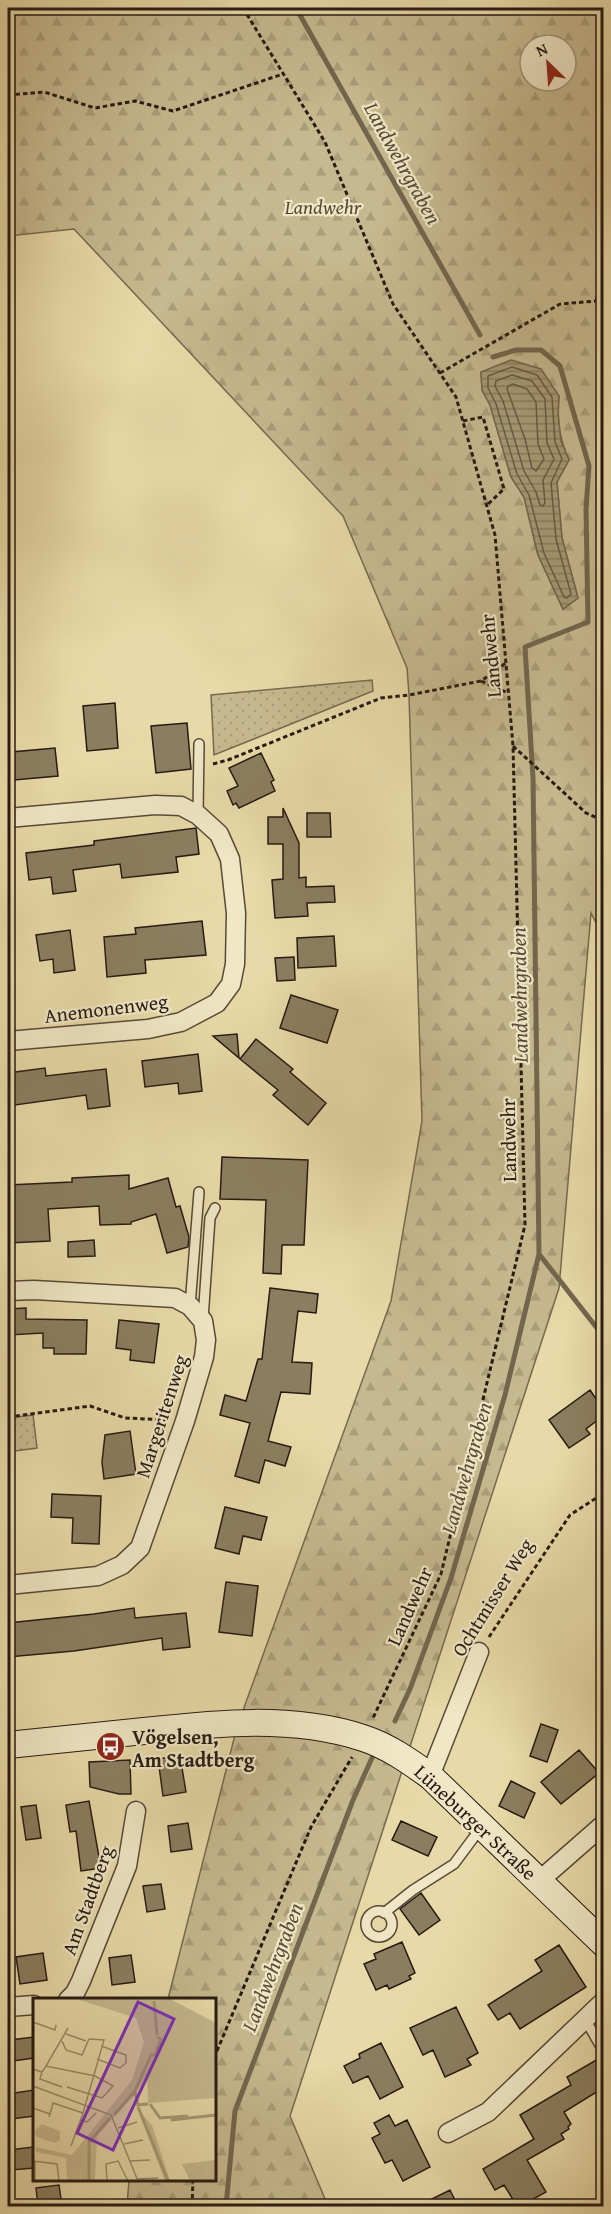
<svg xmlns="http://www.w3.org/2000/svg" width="611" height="2214" font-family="'Gentium Book Plus',serif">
  <defs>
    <pattern id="forest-firs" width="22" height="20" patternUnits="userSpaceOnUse" patternTransform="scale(1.5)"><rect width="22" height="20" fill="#c7b98f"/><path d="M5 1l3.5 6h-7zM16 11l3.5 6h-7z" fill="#ab9e7a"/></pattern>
    <pattern id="park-dots" width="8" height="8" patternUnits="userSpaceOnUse" patternTransform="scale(1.5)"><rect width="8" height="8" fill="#c7b98f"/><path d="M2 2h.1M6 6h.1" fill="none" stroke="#ab9e7a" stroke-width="1.8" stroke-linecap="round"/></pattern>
    <pattern id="water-rules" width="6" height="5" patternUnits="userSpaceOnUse" patternTransform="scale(1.5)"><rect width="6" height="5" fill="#a69975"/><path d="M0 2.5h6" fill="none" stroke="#877c5f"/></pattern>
  </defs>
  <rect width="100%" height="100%" fill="#e8daa8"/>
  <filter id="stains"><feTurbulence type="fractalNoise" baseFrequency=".00333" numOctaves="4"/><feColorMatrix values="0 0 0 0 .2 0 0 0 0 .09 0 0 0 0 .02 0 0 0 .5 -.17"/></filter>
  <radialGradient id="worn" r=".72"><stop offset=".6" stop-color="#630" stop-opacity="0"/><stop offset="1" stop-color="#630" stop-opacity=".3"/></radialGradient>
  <path fill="url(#forest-firs)" stroke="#776a51" stroke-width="1.5" fill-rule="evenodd" d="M8,8H603V937L591,913L559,1288L290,2116L328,2206H127L129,2180H214V2000L168,1999L237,1727L391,1301L422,1121L409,695L407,668L343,516L74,229L8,236ZM530,45H566V81H530ZM481,372L559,396C557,421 559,437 569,460L557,482L562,538L578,598L563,609L538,555L524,497L511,477L490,405L482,390Z"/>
  <path fill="url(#park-dots)" stroke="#776a51" stroke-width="1.5" d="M372,680L373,691L214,755L211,695Z
    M33,1415L37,1448L8,1452V1418Z"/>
  <path fill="url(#water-rules)" stroke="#73664e" stroke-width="1.5" d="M511,360L541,369L559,396L558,414L561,441L569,460L557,482L562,538L578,598L563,609L538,555L524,497L511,477L490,405L482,390L481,372Z"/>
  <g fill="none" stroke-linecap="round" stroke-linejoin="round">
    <path stroke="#665a44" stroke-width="1.5" d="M512,367L537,375L552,397L555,442L562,459L551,483L556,539L571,594L567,598L564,597L544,553L529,495L517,474L496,404L488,388V376Z
      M512,375L532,381L545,399L547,443L554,459L543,480L545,503L543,506L540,505L536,492L524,471L503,401L495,386L496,381Z
      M513,384L527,389L536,402L538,444L544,459L536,471L532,468L525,439L507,389L508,386Z"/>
    <path stroke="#73664e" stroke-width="5" d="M296,8L480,335
      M539,1254L604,1337
      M395,1721L410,1689L451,1578L505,1395L539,1254L533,778L525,647L588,622L586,509L589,466L560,366L541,350H516L493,357
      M226,2206L235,2111L353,1800L376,1749"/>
  </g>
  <path fill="#8b7e60" stroke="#271a13" stroke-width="1.5" d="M115,703L118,748L87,751L83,706Z
    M187,723L191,769L156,773L151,726Z
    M55,748L58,776L14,780L11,752Z
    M261,753L274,780L271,782L275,791L239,808L236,803L233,805L227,791L238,786L229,768Z
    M283,808L299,843V878L306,877V887L334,886L335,902L307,903L308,916L275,918L272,880L283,879V844H268V817H283Z
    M307,813H330L331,837H307Z
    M196,828L199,854L176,857L178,872L122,878L120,864L73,870L76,891L53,894L51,877L29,880L26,853L94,845V841Z
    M202,921L206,955L145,960L146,973L107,977L104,937L136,934L135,928Z
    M70,930L75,970L54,973L53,959L40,961L36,935Z
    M334,936L336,966L298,968L297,938Z
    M294,957L295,980L277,981L275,958Z
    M291,995L338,1010L327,1043L280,1028Z
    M237,1034L239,1058L213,1036Z
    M256,1039L293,1069L290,1072L326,1103L308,1125L273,1095L278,1090L240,1059Z
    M198,1054L202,1091L179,1094L178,1083L145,1087L142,1061Z
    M45,1068L46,1076L106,1069L110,1106L88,1109L86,1095L8,1106V1073Z
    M222,1157L308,1160L304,1245H282L281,1274L263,1273L266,1200L220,1199Z
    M129,1175V1189L168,1178L176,1207L180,1206L189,1237L188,1247L167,1253L156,1214L131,1222V1224L100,1225L99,1206L48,1209L50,1241L8,1243V1185L72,1182V1178Z
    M94,1240L95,1256L68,1257V1242Z
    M270,1288L318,1294L316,1313L298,1311L292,1362L312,1363L310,1394L281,1392L268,1441L291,1447L285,1466L265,1460L259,1483L235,1476L250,1423L220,1415L225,1395L246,1401L258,1359H262Z
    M26,1308V1319L87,1320L86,1354H54V1348H43V1333L8,1335V1309Z
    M119,1320L159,1324L154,1363L130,1360L131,1350L116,1348Z
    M590,1390L603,1409V1416L586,1429L590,1434L569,1448L549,1420Z
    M130,1431L136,1474L104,1479L102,1462L105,1435Z
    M52,1494L101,1496L99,1544L72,1543L73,1518L51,1517Z
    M225,1507L267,1517L261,1540L243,1536L239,1554L215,1548Z
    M226,1582L258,1586L252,1636L219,1632Z
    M134,1608L135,1618L186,1613L190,1647L163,1650L162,1638L74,1651L8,1657V1623L94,1614Z
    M541,1724L558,1730L547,1762L530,1756Z
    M579,1750L599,1773L561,1804L541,1782Z
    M180,1756L186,1792L163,1796L158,1759Z
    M130,1760L131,1794H119L90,1787L89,1762Z
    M511,1781L535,1793L524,1818L499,1806Z
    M89,1801L101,1868L81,1871L76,1831L70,1832L66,1805Z
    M36,1805L41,1838L26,1840L21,1807Z
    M401,1821L437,1837L428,1856L392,1840Z
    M188,1823L192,1849L171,1852L168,1826Z
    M161,1884L165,1909L147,1912L143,1886Z
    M421,1893L440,1920L419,1935L400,1909Z
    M402,1942L415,1973L409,1976L411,1979L389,1989L387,1985L376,1990L364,1964L376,1959L374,1954Z
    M559,1945L586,1987L520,2029L510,2013L498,2020L488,2005L542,1971L535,1960Z
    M43,1953L47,1980L20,1984L16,1957Z
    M131,1955L135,1982L112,1985L109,1958Z
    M456,2007L478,2053L467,2059L471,2065L445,2077L433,2050L423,2055L410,2028Z
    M34,2037V2058L13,2061L10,2040Z
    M381,2043L403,2087L380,2099L368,2076L353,2083L344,2066L360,2058L359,2054Z
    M598,2059L603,2068V2088L564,2112L571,2124L568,2127L569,2129L561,2134L564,2139L527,2160L546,2192L521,2206H517L504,2185L495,2190L483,2169L534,2139L520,2115L571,2085L567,2077Z
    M34,2090V2116L11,2119L8,2094Z
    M389,2115L395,2126L407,2120L430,2167L403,2181L392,2160L385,2163L372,2138L380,2134L374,2123Z
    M33,2147L34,2168L11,2170L9,2150Z
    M59,2185L62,2206H38L36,2188Z
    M450,2190L458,2206H418Z"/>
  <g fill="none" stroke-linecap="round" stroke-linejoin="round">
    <defs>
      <path id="lane" d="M198,815L199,744
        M190,1306L199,1192
        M203,1319L210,1218L215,1208
        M366 1924a13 13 0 1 1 26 0a13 13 0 1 1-26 0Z
        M384,1913L413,1890L454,1864L480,1829
        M585,2019L604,2052"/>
      <path id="street" d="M8,818L155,805L181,806L198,815L219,834L230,859L236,913L235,964L231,984L217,1003L181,1022L148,1029L8,1041
        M8,1291L34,1290L175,1298L190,1306L203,1321L206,1340L204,1357L185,1421L140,1548L122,1565L98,1576L8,1585
        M430,1776L479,1652
        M539,1881L604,1824
        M68,2000L75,1993L81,1981L127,1866L136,1811
        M8,2007L34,2005
        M448,2133L488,2112L604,2001"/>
      <path id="secondary" d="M8,1745C53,1740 99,1736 144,1731C217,1723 292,1715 363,1738C388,1746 409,1761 430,1776L604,1944"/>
    </defs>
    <use href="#lane" stroke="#574a38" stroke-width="12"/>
    <use href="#street" stroke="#574a38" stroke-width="21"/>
    <use href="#secondary" stroke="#271a13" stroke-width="28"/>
    <path stroke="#271a13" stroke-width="3" stroke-dasharray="4.5 3" stroke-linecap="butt" d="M243,8L325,142L393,304L456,397L495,535L513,746L525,1225L441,1574L372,1720
      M8,95L44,92L95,108L135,101L173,111L283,74
      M596,301L604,274
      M440,373L560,304L596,301L604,304
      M463,421L483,417L504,489L487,505
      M481,681L508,693
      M513,746L586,813L604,821
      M213,764L228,760L381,698L409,695L481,681L506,663
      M8,1417L90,1406L125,1418L168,1420
      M489,1637L570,1515L604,1493
      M214,2058L311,1827L352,1757
      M192,2206L193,2180"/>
    <use href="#lane" stroke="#f0e7c6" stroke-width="9"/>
    <use href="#street" stroke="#f0e7c6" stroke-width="18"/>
    <use href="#secondary" stroke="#f0e7c6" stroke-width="26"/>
  </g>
  <defs>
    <symbol id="bus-disc" viewBox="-11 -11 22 22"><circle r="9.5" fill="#8f2418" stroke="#f0e7c6"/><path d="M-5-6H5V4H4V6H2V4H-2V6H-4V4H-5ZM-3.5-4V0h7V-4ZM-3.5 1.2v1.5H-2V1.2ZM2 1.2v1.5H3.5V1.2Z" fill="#fff"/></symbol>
  </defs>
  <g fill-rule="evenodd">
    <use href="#bus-disc" x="94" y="1730" width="33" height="33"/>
  </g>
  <g text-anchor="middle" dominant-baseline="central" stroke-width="4.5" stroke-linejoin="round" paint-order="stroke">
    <g font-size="20" font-style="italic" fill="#574a38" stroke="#f0e7c6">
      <text x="323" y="206">Landwehr</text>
    </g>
    <g font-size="20" fill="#271a13" stroke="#f0e7c6">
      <text transform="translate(490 656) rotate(-95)">Landwehr</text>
      <text transform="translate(106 1008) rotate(-7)">Anemonenweg</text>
      <text transform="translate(508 1140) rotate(-91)">Landwehr</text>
      <text transform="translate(161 1416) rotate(-72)">Margeritenweg</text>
      <text transform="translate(492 1597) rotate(-58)">Ochtmisser Weg</text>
      <text transform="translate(409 1606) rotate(-66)">Landwehr</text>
      <text transform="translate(476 1822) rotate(43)">Lüneburger Straße</text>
      <text transform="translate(87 1900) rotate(-70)">Am Stadtberg</text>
    </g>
    <g font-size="20" font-weight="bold" fill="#271a13" stroke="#f0e7c6" text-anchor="start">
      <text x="132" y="1736">Vögelsen,<tspan x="132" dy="23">Am Stadtberg</tspan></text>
    </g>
    <g font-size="21" font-style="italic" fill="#5a4d3a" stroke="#f0e7c6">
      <text transform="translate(403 163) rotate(61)">Landwehrgraben</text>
      <text transform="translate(519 995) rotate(-91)">Landwehrgraben</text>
      <text transform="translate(466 1468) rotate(-74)">Landwehrgraben</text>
      <text transform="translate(272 1967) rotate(-69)">Landwehrgraben</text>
    </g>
  </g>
  <g transform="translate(33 1998)">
    <rect width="183" height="183" fill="#e8daa8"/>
    <path d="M9,126L27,133V142L22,145L4,139L1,134ZM3,149L39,157V169L47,172L48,183H34L33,160L3,154ZM183,162V183H157L149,166Z" fill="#c7b98f"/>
    <path d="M41,0H135L183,25V100L115,105L114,76L102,96L64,138L62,183H48L47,172L39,169V157L99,82L111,44L103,20ZM105,112L119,127L137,183H132Z" fill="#c7b98f"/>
    <path fill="none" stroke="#a69975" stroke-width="3" d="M121,3L124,37M102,94L105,107L115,106M117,106L127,120L155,118M105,109L135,183M81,117L102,93L118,57H122L128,41L124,39M138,122L183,117M56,183V144L77,120"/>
    <path fill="none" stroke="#9b8d6c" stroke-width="1.5" d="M0,24L22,32L23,27M33,36L53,43M29,43L33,52L49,57L56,41M64,61L87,70L93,65V57L68,48M13,68L35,30M0,71L9,74L13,68L62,78L80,88L69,100L34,89M9,74L7,81L29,89M0,88L78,117L105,183M0,110L17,116L16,119M17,116L20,105L50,115L71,42L56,41M48,122L54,124L63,115M85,130L104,124M91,146L110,142M38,148L50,115M0,163L24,166L26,183M2,163V183M97,163L117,162M104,181L125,180M74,183L73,166L85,163L95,183"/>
    <path fill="#7b2cbf" fill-opacity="0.15" stroke="#7b2cbf" stroke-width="3" d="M105,4L141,21L80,152L44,135Z"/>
    <rect width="183" height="183" fill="none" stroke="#271a13" stroke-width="3"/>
  </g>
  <rect width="611" height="2214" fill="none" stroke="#e8daa8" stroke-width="30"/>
  <rect x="9" y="9" width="593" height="2196" fill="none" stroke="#271a13" stroke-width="3"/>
  <rect x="15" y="15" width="581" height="2184" fill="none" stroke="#271a13" stroke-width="1.5"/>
  <g transform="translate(548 63) rotate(335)"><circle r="28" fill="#f0e7c6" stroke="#a0957e" stroke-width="1.5"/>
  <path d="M0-4.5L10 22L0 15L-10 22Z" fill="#8f2418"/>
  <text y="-9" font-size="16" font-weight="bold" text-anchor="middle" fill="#271a13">N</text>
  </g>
  <rect width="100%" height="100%" filter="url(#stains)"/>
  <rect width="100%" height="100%" fill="url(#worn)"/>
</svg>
